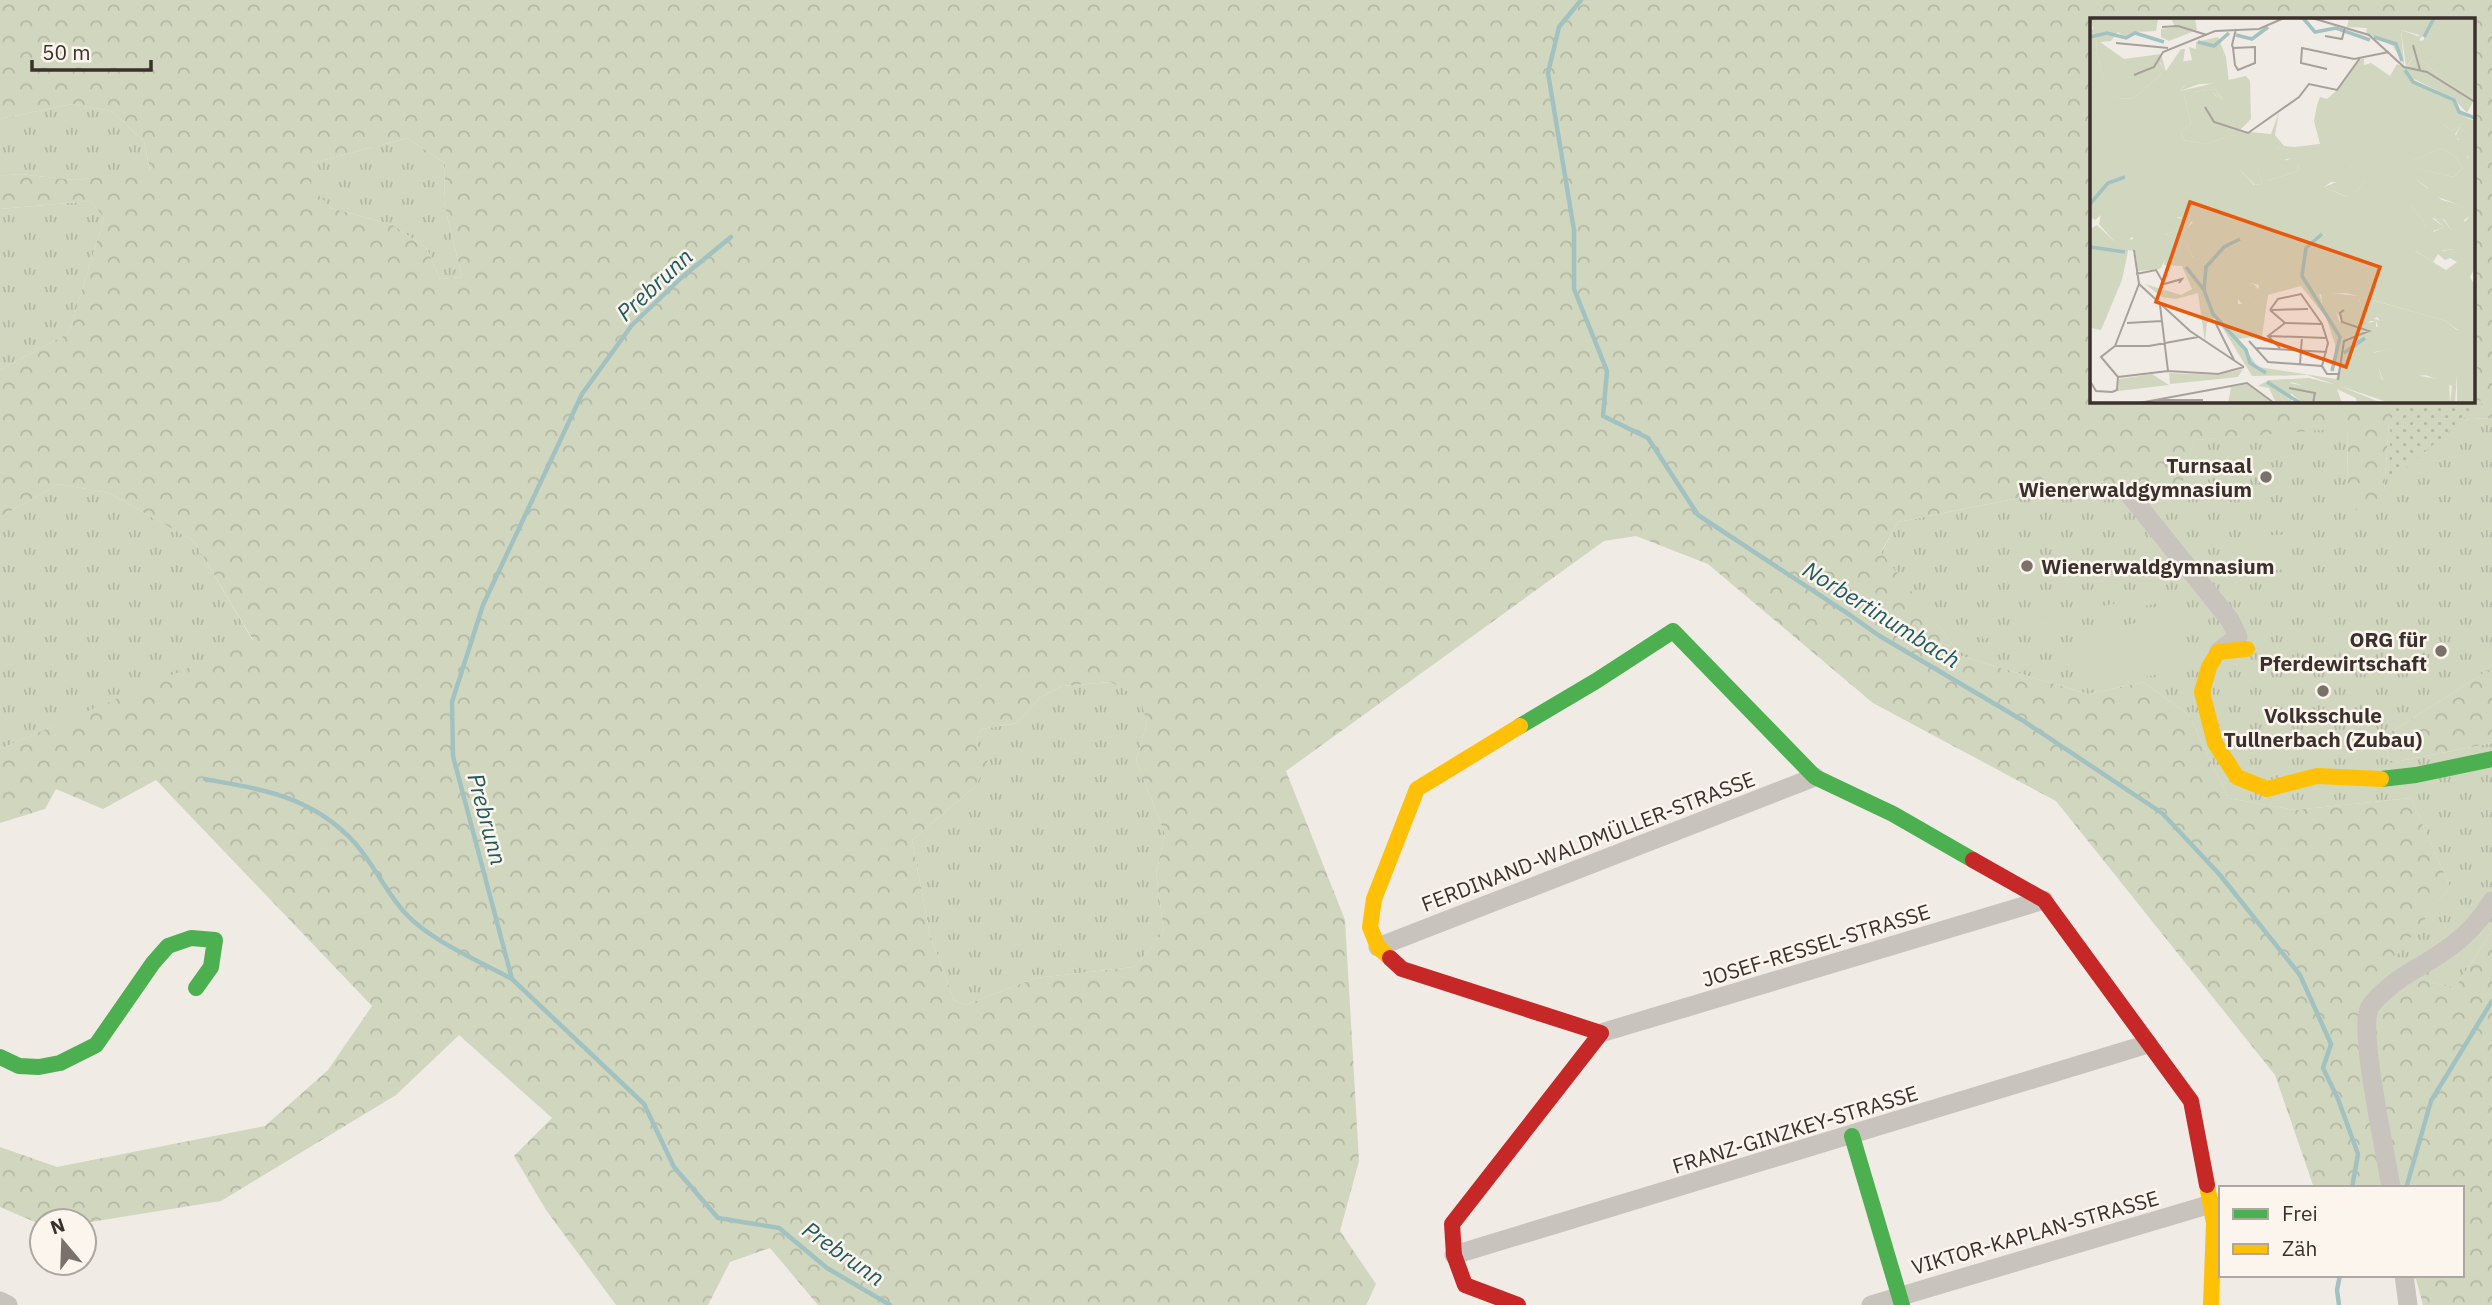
<svg xmlns="http://www.w3.org/2000/svg" width="2492" height="1305" font-family="'IBM Plex Sans',sans-serif">
  <defs>
    <pattern id="grass-tufts" width="24" height="20" patternUnits="userSpaceOnUse" patternTransform="scale(1.75)"><rect width="24" height="20" fill="#d1d6bf"/><path d="M3 7l-1-3M5 7V3M7 7l1-3M15 17l-1-3M17 17v-4M19 17l1-3" fill="none" stroke="#b4b8a4"/></pattern>
    <pattern id="forest-crowns" width="20" height="18" patternUnits="userSpaceOnUse" patternTransform="scale(1.75)"><rect width="20" height="18" fill="#d1d6bf"/><path d="M2 6a3 3 0 1 1 6 0M12 15a3 3 0 1 1 6 0" fill="none" stroke="#b4b8a4"/></pattern>
    <pattern id="park-dots" width="8" height="8" patternUnits="userSpaceOnUse" patternTransform="scale(1.75)"><rect width="8" height="8" fill="#d1d6bf"/><path d="M2 2h.1M6 6h.1" fill="none" stroke="#b4b8a4" stroke-width="1.8" stroke-linecap="round"/></pattern>
  </defs>
  <rect width="100%" height="100%" fill="#f0ebe5"/>
  <path fill="url(#grass-tufts)" d="M72,104L111,111L144,141L150,171L75,180L19,174L0,176V119Z
    M407,138L445,163L444,203L462,277L440,279L427,249L393,225L331,208L310,187L313,163Z
    M91,201L104,218L69,333L0,370V209Z
    M2492,418V668L2383,737L2390,763L2492,743V931L2454,989L2386,968L2450,887L2411,798L2295,810L2228,798L2189,715L2143,682L2088,694L1961,656L1881,553L1898,522L2105,481L2182,482L2194,440L2348,427L2347,485L2384,491L2389,423Z
    M59,484L109,493L194,541L253,641L0,749V517Z
    M1111,682L1141,698L1147,723L1136,760L1165,834L1156,874L1164,932L1134,967L1036,978L965,1005L954,1000L930,935L912,840L976,786V744L981,729L1017,723L1039,698L1062,686Z"/>
  <path fill="url(#forest-crowns)" fill-rule="evenodd" d="M0,0H2492V418L2389,423L2384,491L2369,508L2356,510L2347,485L2348,428L2194,440L2183,481L2128,499L2104,481L1898,522L1881,552L1961,656L2088,694L2143,682L2189,715L2228,798L2295,810L2411,798L2450,887L2387,968L2454,989L2492,931V1305H2423L2416,1279L2344,1276L2462,1275V1188H2314L2275,1075L2056,801L1873,703L1708,564L1636,536L1604,541L1286,771L1345,920L1359,1161L1340,1231L1376,1284L1366,1305H818L770,1248L730,1262L708,1305H616L546,1210L514,1156L552,1118L459,1035L396,1095L221,1201L84,1223V1221H42V1225L0,1207V1147L57,1167L265,1126L328,1070L372,1006L156,780L103,809L56,789L45,809L0,823V749L253,640L194,541L109,493L59,484L0,517V370L69,333L104,218L91,201L0,209V176L19,174L75,180L150,170L144,141L111,111L72,104L0,119ZM2091,19H2473V401H2091ZM407,138L445,163L444,203L462,277L440,279L427,249L393,225L331,208L311,187L313,163ZM1111,682L1140,698L1147,723L1136,760L1165,834L1156,874L1164,932L1134,967L1036,978L965,1005L954,1000L930,935L912,840L976,786L990,756L976,744L981,729L1017,723L1039,698L1062,686Z
    M2492,668V743L2390,763L2383,737Z"/>
  <path fill="url(#park-dots)" d="M2486,400L2389,482L2391,407Z"/>
  <path fill="#d1d6bf" d="M2291,534L2293,569L2223,573L2221,538Z
    M2161,594L2164,602L1983,639L1981,631Z
    M2177,614L2190,667L2088,690L2075,636Z"/>
  <g fill="none" stroke-linecap="round" stroke-linejoin="round">
    <path stroke="#a1c2c1" stroke-width="4.5" d="M1581,0L1559,27L1548,73L1574,230V289L1607,371L1603,416L1648,438L1698,515L1850,615L1878,635L2022,720L2162,813L2220,875L2300,975L2331,1044L2323,1068L2338,1099L2358,1154L2352,1188
      M731,237L681,278L632,325L582,394L483,605L452,702L453,756L512,979L644,1104L674,1167L718,1218L779,1228L827,1268L890,1305
      M205,779C264,790 312,796 355,843C374,865 386,892 405,913C431,941 477,960 510,978
      M2407,1185L2431,1101L2492,1001
      M2339,1305L2337,1290L2340,1275"/>
    <path stroke="#c9c3be" stroke-width="19" d="M2129,494L2230,620L2238,637L2219,651
      M1378,947L1815,777
      M1601,1033L2044,900
      M2391,1188C2386,1153 2359,1035 2369,1009C2373,999 2395,982 2404,976C2440,955 2470,938 2492,901
      M1454,1255L2148,1044
      M2404,1275L2408,1305
      M0,1301L8,1305
      M1871,1305L2211,1204"/>
    <path stroke="#4caf50" stroke-width="16" d="M1520,726L1596,681L1673,631L1815,777L1893,814L1973,860
      M2381,779L2416,775L2492,759
      M0,1057L19,1066L39,1067L60,1063L96,1045L153,963L168,946L191,938L215,940L211,967L196,988
      M1852,1136L1902,1305"/>
    <path stroke="#ffc107" stroke-width="16" d="M2247,649L2218,652L2209,667L2202,692L2215,743L2237,777L2267,789L2317,776L2381,779
      M1390,958L1378,947L1370,927L1374,899L1417,789L1520,726
      M2207,1185L2214,1223L2211,1305"/>
    <path stroke="#c62828" stroke-width="16" d="M1973,860L2044,900L2191,1101L2207,1185
      M1390,958L1402,969L1601,1033L1452,1224L1454,1255L1465,1285L1518,1305"/>
  </g>
  <g fill="#7a716c" stroke="#fbf5ee" stroke-width="2.5">
    <circle cx="2266" cy="477" r="7"/>
    <circle cx="2027" cy="566" r="7"/>
    <circle cx="2441" cy="651" r="7"/>
    <circle cx="2323" cy="691" r="7"/>
  </g>
  <g text-anchor="middle" dominant-baseline="central" stroke-width="5" stroke-linejoin="round" paint-order="stroke">
    <g font-size="21" font-weight="bold" fill="#3b302b" stroke="#fbf5ee" text-anchor="end">
      <text x="2252" y="465">Turnsaal<tspan x="2252" dy="24">Wienerwaldgymnasium</tspan></text>
      <text x="2041" y="566" text-anchor="start">Wienerwaldgymnasium</text>
      <text x="2427" y="639">ORG für<tspan x="2427" dy="24">Pferdewirtschaft</tspan></text>
      <text x="2323" y="715" text-anchor="middle">Volksschule<tspan x="2323" dy="24">Tullnerbach (Zubau)</tspan></text>
    </g>
    <g font-size="21" fill="#3b302b" stroke="#fbf5ee">
      <text transform="translate(1588 841) rotate(-21)">FERDINAND-WALDMÜLLER-STRASSE</text>
      <text transform="translate(1816 945) rotate(-17)">JOSEF-RESSEL-STRASSE</text>
      <text transform="translate(1795 1129) rotate(-17)">FRANZ-GINZKEY-STRASSE</text>
      <text transform="translate(2035 1232) rotate(-16)">VIKTOR-KAPLAN-STRASSE</text>
    </g>
    <g font-size="23" font-style="italic" fill="#1f5a5e" stroke="#fbf5ee">
      <text transform="translate(654 284) rotate(-43)">Prebrunn</text>
      <text transform="translate(1882 614) rotate(32)">Norbertinumbach</text>
      <text transform="translate(488 819) rotate(75)">Prebrunn</text>
      <text transform="translate(844 1253) rotate(35)">Prebrunn</text>
    </g>
  </g>
  <g transform="translate(2090 18)">
    <rect width="385" height="385" fill="#f0ebe5"/>
    <path d="M0,0L68,1L66,13L46,14L34,20L28,14L21,23L10,24L34,41L71,36L76,54L70,44L66,48L71,56L43,81L28,80L15,67L6,32L7,22L19,13L4,14ZM81,0H105L107,12L79,23L71,19V11L85,9ZM311,12L330,19L328,33L316,49ZM128,19L136,39L139,65L109,66L90,73L95,67L80,57L90,44L102,42L99,29L106,31V24ZM331,41L351,61L385,80L377,95L364,81L324,61L319,49ZM125,71L133,83L123,75L144,104L143,117L116,126L93,122L91,114L101,106L94,78L100,85L104,74ZM366,96L385,103V140L381,143L374,135L376,126L365,119L370,109L375,114L373,105L362,113L354,107ZM186,129L200,132L201,140L194,142L209,146L208,153L176,163ZM352,130L365,138L373,150L364,159L324,150V142ZM160,140L159,147H154L168,148L172,166L165,167L149,151L148,144ZM259,147L274,164L268,171L258,179L234,169L247,164ZM326,161L352,182L367,186L382,196L361,212L354,201L342,200L354,209L343,213L352,233L364,231L360,240L355,242L348,236L343,244L324,232L336,207L320,186L291,175ZM81,199L102,202L97,211L75,216L96,225L103,240L75,242L70,251L48,253L45,233L37,232L39,223ZM147 276a11 11 0 1 1 22 0a11 11 0 1 1-22 0ZM231,274L268,278L269,284L271,279L356,303L367,312L385,316V385H367V356L365,385H360L362,368L336,357L293,362L283,335L299,331L295,309L287,299L277,305L286,303V312L261,324L248,296L232,286Z" fill="#d1d6bf"/>
    <path d="M259,0H385V80L351,61L331,41L319,49L327,53L324,62L364,81L370,92L385,101L366,97L354,107L362,113L373,105L382,115L379,118L370,109L365,116L368,122L376,121L377,140H385V250L380,259L385,268V316L372,315L356,303L272,279L267,285L268,278L256,275L229,276L232,286L246,292L249,303L263,308L264,316L257,320L261,324L288,308L286,303H262L280,299L293,304L306,330L284,334L292,362L339,352L325,357L359,363L360,385H300L217,357L162,358L126,299L117,305L115,324L108,275L86,281L72,279L55,266L91,277L102,271L92,248L74,247L75,242L103,239L96,225L75,216L97,211L103,204L89,199L72,205L76,210L70,207L47,222L41,219L32,262L11,312L0,310V211L7,207L25,224L9,206L11,197L5,202L0,199V11L19,13V18L7,22L6,32L15,66L28,80L43,81L71,56L66,48L69,44L76,53L91,31H95L93,45L80,57L98,62L90,73L156,58L160,63L161,101L149,113L181,116L189,94L185,117L194,128L204,129L230,126L224,103L227,87L230,79L237,81L245,74L267,43L274,40V47L281,45L300,58L307,46L316,50L328,33V23L334,22V17L328,22L329,17L311,12L314,47L303,28L276,15L277,10L257,9ZM125,71L133,82L121,75L144,104L143,117L116,126L93,122L91,114L101,106L94,78L100,86L104,74ZM186,129L199,132L198,136L186,133L185,140L198,137L201,140L193,144L209,146L208,153L176,163L182,159ZM352,130L365,138L373,150L364,159L325,150L324,142ZM160,141L155,150L168,148L172,166L164,167L149,151V144ZM260,148L267,157L265,161L274,164L268,171L257,179L234,169L241,164L255,165ZM326,161L338,170L341,182L348,179L367,186L381,196L375,204L369,196L361,212L350,197H341L354,209L341,215L340,227L347,233L364,231L360,240L367,244L356,252L325,233L336,207L314,178L291,175L311,171ZM161,265L169,267L165,285L148,286V272ZM211,268L236,299L245,326V343L251,345L246,361L168,349L148,321L172,318L178,277ZM219,360L247,367L292,385H267L266,380L247,371L252,385H241L226,367L213,362L212,367L201,364L196,373L199,382L194,384L189,374L192,382L186,385L179,370L168,368L179,362Z" fill="#d1d6bf" fill-rule="evenodd"/>
    <path d="M153,351L148,359L80,366L79,355L128,357ZM62,356L79,367L28,373L29,361ZM213,362L233,368L241,385H212L201,375V385H189V374L194,385L199,381L191,364L211,367ZM157,366L182,385H138L141,369Z" fill="#d1d6bf"/>
    <path d="M297,297L336,311L329,329L315,330L301,323Z" fill="#d1d6bf"/>
    <path fill="none" stroke="#a1c2c1" stroke-width="3.5" d="M213,0L225,14L246,10L280,22M146,17L162,21L178,9M0,19L17,15L36,20L45,15L74,24M284,19L306,26L312,43M334,19L344,0M108,24L124,28L139,15M315,52L323,64L364,82L369,94L385,100M0,186L18,165L35,159M232,216L216,230L212,258L250,319L242,353M150,221L134,229L116,249L114,272L123,296L156,332L160,345L176,355M0,229L35,234M96,249L114,272M254,335L275,320M177,364L210,385"/>
    <path fill="none" stroke="#a8a09b" stroke-width="2" d="M222,0L279,17L314,49L337,54L385,84M72,9L88,8L117,17M235,18L252,21L255,9M26,25L78,30M323,27L330,52M143,30L165,29V45L148,52L145,47L143,30L142,27L146,11M237,51L211,45L212,30L264,41L299,34M44,57L64,49L73,34L125,13L169,11L194,0M115,89L124,104L158,115L209,79L219,66L247,72L270,40M44,232L49,266L100,313L154,349M46,256L66,252L74,266L92,261L89,265M70,287L78,353M180,292L188,281L211,276L232,306L238,325L232,348L237,356H248M180,292L195,305L178,318L190,330M180,292L218,291M37,305L72,303M195,305L232,306M126,306L144,342M178,318L237,320M159,323L178,344L232,348M25,328H59L108,319M25,328L49,266M25,328L11,339L28,359M165,330L237,334M210,346L212,319M28,359L78,353L128,356L154,349M248,362L254,323L279,313L252,304L250,295L254,292M0,363L6,373L22,374L27,372L28,359M199,370L225,375L223,385M68,382H113M49,385L157,365L184,385"/>
    <path fill="#e8590c" fill-opacity="0.15" stroke="#e8590c" stroke-width="3.5" d="M100,184L290,249L256,349L66,284Z"/>
    <rect width="385" height="385" fill="none" stroke="#3b302b" stroke-width="3.5"/>
  </g>
  <rect x="2219" y="1186" width="245" height="91" fill="#fbf5ee" stroke="#aea6a0" stroke-width="2"/>
  <rect x="2233" y="1209" width="35" height="10" fill="#4caf50" stroke="#aea6a0" stroke-width="2"/>
  <text x="2282" y="1221" font-size="21" fill="#3b302b">Frei</text>
  <rect x="2233" y="1244" width="35" height="10" fill="#ffc107" stroke="#aea6a0" stroke-width="2"/>
  <text x="2282" y="1256" font-size="21" fill="#3b302b">Zäh</text>
  <g transform="translate(63 1242) rotate(341)"><circle r="33" fill="#fbf5ee" stroke="#aea6a0" stroke-width="2"/>
  <path d="M0-5L12 26L0 18L-12 26Z" fill="#7a716c"/>
  <text y="-10" font-size="19" font-weight="bold" text-anchor="middle" fill="#3b302b">N</text>
  </g>
  <path d="M32 60v10h119v-10" fill="none" stroke="#3b302b" stroke-width="3.5"/>
  <text x="42" y="60" font-size="21" fill="#3b302b" stroke="#fbf5ee" stroke-width="5" paint-order="stroke">50 m</text>
</svg>
